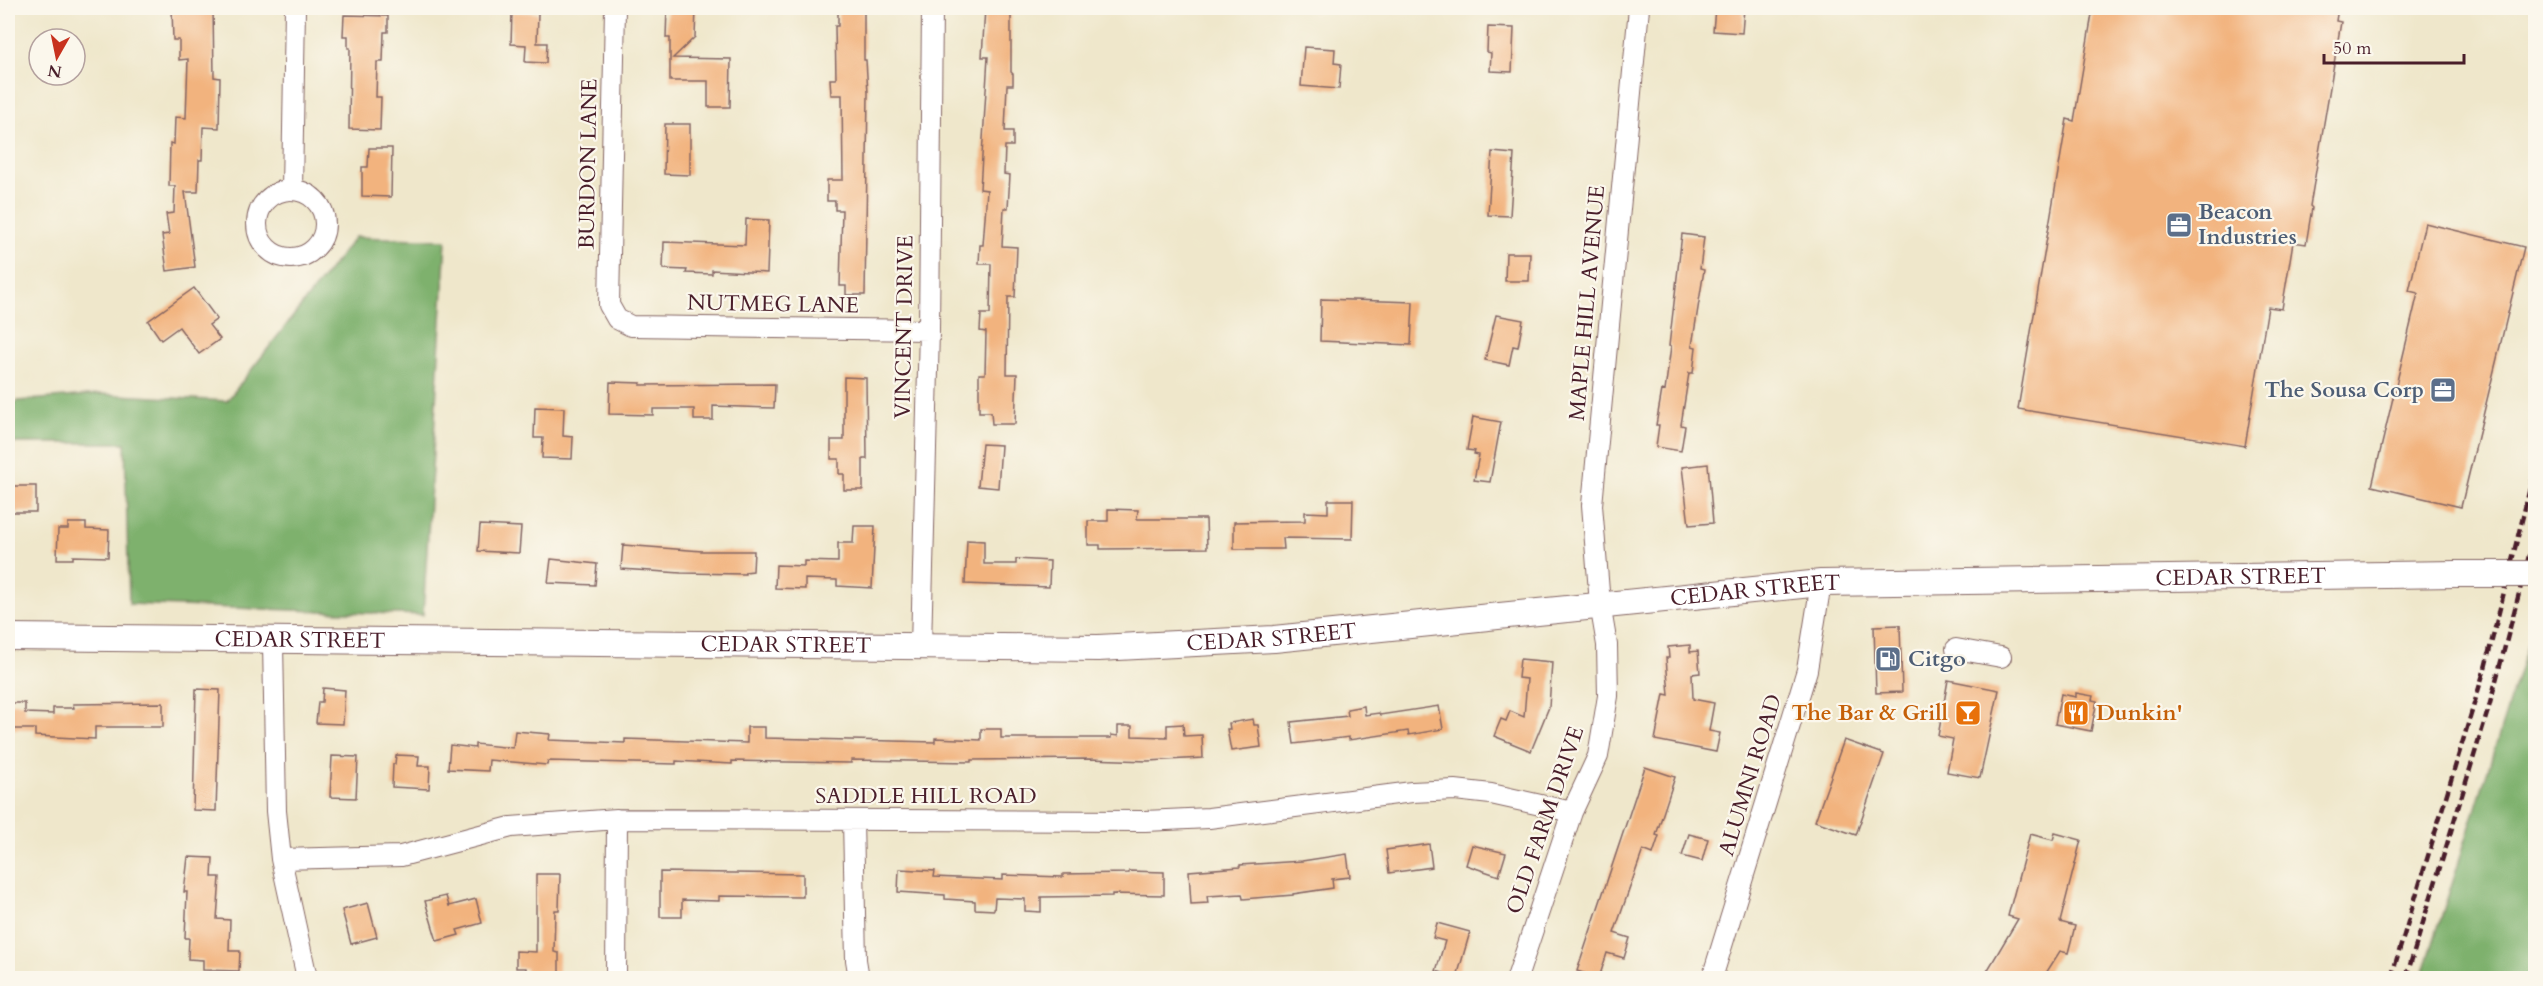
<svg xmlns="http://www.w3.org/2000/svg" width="2543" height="986" font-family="Cardo,serif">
  <rect width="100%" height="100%" fill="#fbf7ec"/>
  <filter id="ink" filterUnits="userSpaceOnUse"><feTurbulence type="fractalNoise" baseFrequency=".0167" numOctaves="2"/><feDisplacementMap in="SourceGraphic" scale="12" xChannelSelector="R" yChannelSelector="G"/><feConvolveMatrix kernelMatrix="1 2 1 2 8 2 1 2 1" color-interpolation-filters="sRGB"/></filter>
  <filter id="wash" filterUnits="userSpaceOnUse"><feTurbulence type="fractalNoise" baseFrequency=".008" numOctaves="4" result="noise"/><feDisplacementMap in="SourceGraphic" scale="24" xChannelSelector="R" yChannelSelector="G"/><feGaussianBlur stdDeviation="1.35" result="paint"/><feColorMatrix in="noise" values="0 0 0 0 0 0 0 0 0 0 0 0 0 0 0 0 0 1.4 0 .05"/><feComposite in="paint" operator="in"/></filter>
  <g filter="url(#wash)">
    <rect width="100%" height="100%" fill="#efe7cb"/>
    <path fill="#7eb16d" stroke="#64684c" stroke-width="1.5" d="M355,237L446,240L423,615L129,604L125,443H8V408L18,401L100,394L227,401Z
      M2528,643L2536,646L2535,978H2422Z"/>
    <g id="blocks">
      <path fill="#f2b37e" d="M172,8H213L214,77L220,78L219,128L203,127L202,160H199L198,192H185L195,267L167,271L162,235L169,234L166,214L174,213L175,186H169L170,143L174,144L175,117L186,118L188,59L179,60V40H173Z
        M667,8H696L695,37L673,58L731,59L730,107H708V81H670V38H666Z
        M838,8H864V60H866L868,93L865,295H846V286H840L842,210H835V201H827V180H843L842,95H831L830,79H836L835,26H838Z
        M985,8L1011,9V72L1013,74V85H1007L1005,131H1013V146H1005L1004,174L1010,175L1008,208H1004L1002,246L1017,247L1015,297H1008L1007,374H1017L1015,424H992L991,412H979V374H985L986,332L980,331L981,314H990L991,264H979L980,245H983L987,190L980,189L988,57H982Z
        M1715,8H1744L1742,33L1713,31Z
        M2093,8H2338L2336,21L2341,22L2310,206L2312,208L2306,244L2293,242L2282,309L2268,307L2245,446L2018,409L2067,119L2074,121Z
        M512,12L538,13L537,43H547L546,63L525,62L526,45L511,44Z
        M344,15L388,16V32H384L383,62H377L376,97H381L380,130L349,129L350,48H348V36H343Z
        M1488,27L1514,28L1512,72L1490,71L1491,53L1487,52Z
        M1304,47L1335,49L1334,63L1341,64L1339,89L1301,86Z
        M665,124H690V175L664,174Z
        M369,148H392L391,197L362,196V167H368Z
        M1492,152L1514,154L1510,216L1488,215Z
        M746,219L769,220L767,273L712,270V274L686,273L687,270L663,269L664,242L745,245Z
        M2425,223L2524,247L2461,507L2372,486L2418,293L2409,291Z
        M1682,234L1704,237L1700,269L1704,270L1692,346L1696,347L1693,373H1689L1681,425L1685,426L1681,451L1656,447L1659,425H1656L1662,390L1665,391L1671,346H1669Z
        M1506,253H1530L1529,281H1505Z
        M194,288L217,319L209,325L220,339L199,354L179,327L161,340L148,321Z
        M1321,299L1413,302L1411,345L1320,341Z
        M1496,315L1523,320L1518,347L1513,346L1509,365L1485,360Z
        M844,377L866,378L867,459H863V490H844V474H839V459H831V440H844Z
        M610,382L641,383L640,385L775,384L774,408L713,406V420H694V409H653V415L609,414Z
        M535,407L564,408L563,436L573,437L572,459L542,458L543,438H534Z
        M1473,417L1501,422L1490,482L1474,480L1479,455L1474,454L1475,451L1467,450Z
        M982,444L1001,445L998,488L978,486Z
        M1708,464L1713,523L1689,525L1682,467Z
        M8,486H36V512H8Z
        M1328,500H1353L1352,539L1283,538L1284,549H1234V522L1305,521V512L1328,513Z
        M1108,509L1138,510L1137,519H1206L1207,548L1100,549V545H1088V521H1108Z
        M68,523H86V529L109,530L108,557L73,556V559H57L58,529H68Z
        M480,525L521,527L519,553L478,551Z
        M854,526H875L872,588L837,586V580L805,579V589L775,588L776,565L804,566V561L838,562V543H853Z
        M967,540L984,541V564H1016V559L1050,561L1049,587L965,584Z
        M623,545L702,551H754L753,571L745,572V574L681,573L621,569Z
        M551,559L597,564L595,585L548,583Z
        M1900,625L1902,692L1876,693L1874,626Z
        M1690,645V652L1698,651L1700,673L1692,674L1693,699L1714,703L1709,731L1720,733L1716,752L1655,740L1664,694L1669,695L1666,658H1669L1668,647Z
        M1520,659L1552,662L1549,707L1531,751L1494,736L1501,719L1506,721L1510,711L1524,717L1527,679L1518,678Z
        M1948,680L1999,690L1980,778L1947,772L1953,739L1938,736Z
        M323,688L345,690L343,724L316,723L318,702H322Z
        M196,689L220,690L216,811L193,810Z
        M2076,693L2093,696L2092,700L2097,701L2091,731L2055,724L2061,694L2076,697Z
        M8,703H25V713L53,714V708H74L73,704L163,703V727H95V739L35,736V729H8Z
        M1364,706L1365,715L1379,713L1380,715L1439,706L1443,729L1409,735L1408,731L1349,740V737L1294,744L1291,722L1348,716L1347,709Z
        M1253,719L1254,725H1258L1261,747L1231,751L1227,729H1230L1229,723Z
        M1183,724L1184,736L1202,735L1203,758L1148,761L1089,759L971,760V762L851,760V763L732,761V764L676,761V764L548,761L547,765L489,760L488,771L448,769L450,745L475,748V744L513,748L515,731L550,734L549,740L625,743V739L747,743V727H765V738L935,742V738L981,740V729H1001V738H1111V735L1118,736V726H1132V736L1167,737V725Z
        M1844,740L1884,754L1856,835L1815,821Z
        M396,755L419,756L418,766H430L429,789L392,787L393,764H395Z
        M332,756L358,757L356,798L330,797Z
        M1645,767L1675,777L1656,835L1659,836L1653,854L1643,850L1614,933L1630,938L1624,958L1607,953L1599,978L1577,971Z
        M2055,833L2081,840L2060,922L2075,926L2068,953L2060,951L2043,978H1983L2018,919L2008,916L2030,834L2053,840Z
        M1689,834L1708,839L1702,861L1682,856Z
        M1429,844L1432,867L1389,873L1386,850Z
        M1472,845L1506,853L1499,876L1466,865Z
        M1347,854L1350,877L1332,879L1333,888L1293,894V895L1243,899L1242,894L1207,896L1208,903L1191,904L1189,871L1240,867V865L1302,861Z
        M188,857L213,858L212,877H220L217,919L230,920L229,951H240L239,971L203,970V960L188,959L189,938H185L187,892H184Z
        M899,869L935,871L934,877L1003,880V875L1063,877V874L1129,873V871L1164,872V895L1112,894V896L1041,897V912L1025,911V899L995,898L994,910L975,909V901L945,899V895L898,892Z
        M660,872L803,874V897L719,896V901L682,900V917H660Z
        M536,874H560L559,910H555L554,952L559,953V978H526V968H516V951L536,952Z
        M446,896L449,906L476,899L482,923L457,930L459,935L437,941L425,901Z
        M368,903L377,937L351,944L342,910Z
        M1437,923L1470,932L1457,977L1436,971L1445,941L1433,938Z"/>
    </g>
  </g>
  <g filter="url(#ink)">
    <use href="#blocks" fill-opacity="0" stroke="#846563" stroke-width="1.5"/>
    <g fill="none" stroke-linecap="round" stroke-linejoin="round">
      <defs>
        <path id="minor" d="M615,8L609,305L617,319L631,326L929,330
          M292,190L295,8
          M257 224a34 34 0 1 1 68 0a34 34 0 1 1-68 0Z
          M273,642L276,811L281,859L307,978
          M921,647L929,330L932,8
          M1956,649L2001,657
          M853,820L856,960L859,978
          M281,859L401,856L511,827L617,819L1145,821L1209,818L1412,792L1455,790L1491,794L1572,812
          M616,978L617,819
          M1517,978L1572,812L1598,756L1608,696L1607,645L1600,604L1592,505L1639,8
          M1712,978L1807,670L1821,583"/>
        <g id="major">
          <path id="s1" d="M8,637L1098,648L1274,639L1821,583L2457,574"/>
        </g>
      </defs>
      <use href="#minor" stroke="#846563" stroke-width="22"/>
      <use href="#major" stroke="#846563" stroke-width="28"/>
      <use href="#minor" stroke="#fff" stroke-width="20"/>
      <use href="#major" stroke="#fff" stroke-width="26"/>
      <path stroke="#4a1f2b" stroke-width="4.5" stroke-dasharray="9 4.5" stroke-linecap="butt" d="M2391,978L2485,668L2536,464
        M2406,978L2489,707L2536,529"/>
      <defs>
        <path id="major-bridge" d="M2457,574H2536"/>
      </defs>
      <use href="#major-bridge" stroke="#846563" stroke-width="28" stroke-linecap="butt"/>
      <use href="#major-bridge" stroke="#fff" stroke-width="26"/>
    </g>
  </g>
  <defs>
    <symbol id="office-square" viewBox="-11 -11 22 22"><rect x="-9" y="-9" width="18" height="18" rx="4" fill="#5c6f8a" stroke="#fbf7ec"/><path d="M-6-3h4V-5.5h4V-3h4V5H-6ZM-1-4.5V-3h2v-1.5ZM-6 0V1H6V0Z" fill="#fff"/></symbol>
    <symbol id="fuel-square" viewBox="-11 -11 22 22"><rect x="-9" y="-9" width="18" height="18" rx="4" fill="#5c6f8a" stroke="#fbf7ec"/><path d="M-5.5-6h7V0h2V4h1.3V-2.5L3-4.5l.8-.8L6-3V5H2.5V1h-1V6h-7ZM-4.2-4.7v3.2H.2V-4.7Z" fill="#fff"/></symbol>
    <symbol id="bar-square" viewBox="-11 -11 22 22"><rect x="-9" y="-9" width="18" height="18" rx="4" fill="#e8710a" stroke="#fbf7ec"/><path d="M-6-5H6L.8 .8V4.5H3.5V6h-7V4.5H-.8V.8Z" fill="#fff"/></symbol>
    <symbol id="restaurant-square" viewBox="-11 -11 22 22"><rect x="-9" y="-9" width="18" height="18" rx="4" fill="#e8710a" stroke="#fbf7ec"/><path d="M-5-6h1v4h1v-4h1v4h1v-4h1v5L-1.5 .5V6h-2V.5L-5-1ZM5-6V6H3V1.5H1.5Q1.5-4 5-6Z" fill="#fff"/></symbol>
  </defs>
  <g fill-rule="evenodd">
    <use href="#office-square" x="2164" y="210" width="30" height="30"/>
    <use href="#office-square" x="2428" y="375" width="30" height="30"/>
    <use href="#fuel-square" x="1873" y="644" width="30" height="30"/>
    <use href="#bar-square" x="1953" y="698" width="30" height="30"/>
    <use href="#restaurant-square" x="2061" y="698" width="30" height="30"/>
  </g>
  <g text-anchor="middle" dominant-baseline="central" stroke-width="4.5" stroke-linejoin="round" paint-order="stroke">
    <g font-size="22" fill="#4a1f2b" stroke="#fbf7ec">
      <text transform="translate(588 164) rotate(-89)">BURDON LANE</text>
      <text transform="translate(1587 303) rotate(-85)">MAPLE HILL AVENUE</text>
      <text transform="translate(773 304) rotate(1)">NUTMEG LANE</text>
      <text transform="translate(904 327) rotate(-89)">VINCENT DRIVE</text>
      <text stroke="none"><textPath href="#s1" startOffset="2236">CEDAR STREET</textPath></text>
      <text stroke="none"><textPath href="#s1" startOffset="1750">CEDAR STREET</textPath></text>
      <text stroke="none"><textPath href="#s1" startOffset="1264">CEDAR STREET</textPath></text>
      <text stroke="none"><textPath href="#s1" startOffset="292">CEDAR STREET</textPath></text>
      <text stroke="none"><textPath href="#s1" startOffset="778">CEDAR STREET</textPath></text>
      <text transform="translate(1750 775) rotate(-73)">ALUMNI ROAD</text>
      <text x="926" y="796">SADDLE HILL ROAD</text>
      <text transform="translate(1545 820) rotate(-71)">OLD FARM DRIVE</text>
    </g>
    <g font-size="22" font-weight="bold" fill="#4e5e75" stroke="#fbf7ec" text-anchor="start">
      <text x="2198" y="212">Beacon<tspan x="2198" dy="25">Industries</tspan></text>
      <text x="2424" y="390" text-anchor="end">The Sousa Corp</text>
      <text x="1908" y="659">Citgo</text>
    </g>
    <g font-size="22" font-weight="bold" fill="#c56008" stroke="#fbf7ec" text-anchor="end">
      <text x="1948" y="713">The Bar &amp; Grill</text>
      <text x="2096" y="713" text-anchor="start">Dunkin'</text>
    </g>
  </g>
  <rect width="2543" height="986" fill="none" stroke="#fbf7ec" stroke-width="30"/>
  <g transform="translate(57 57) rotate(189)"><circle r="28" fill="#fbf7ec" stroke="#b4a19f" stroke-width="1.5"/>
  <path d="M0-4.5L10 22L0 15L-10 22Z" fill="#c8321e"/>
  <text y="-9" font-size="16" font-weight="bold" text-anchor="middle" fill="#4a1f2b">N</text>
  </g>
  <path d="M2324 54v9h140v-9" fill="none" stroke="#4a1f2b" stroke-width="3"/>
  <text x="2333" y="54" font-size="18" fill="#4a1f2b" stroke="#fbf7ec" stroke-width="4.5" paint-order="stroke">50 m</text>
</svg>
